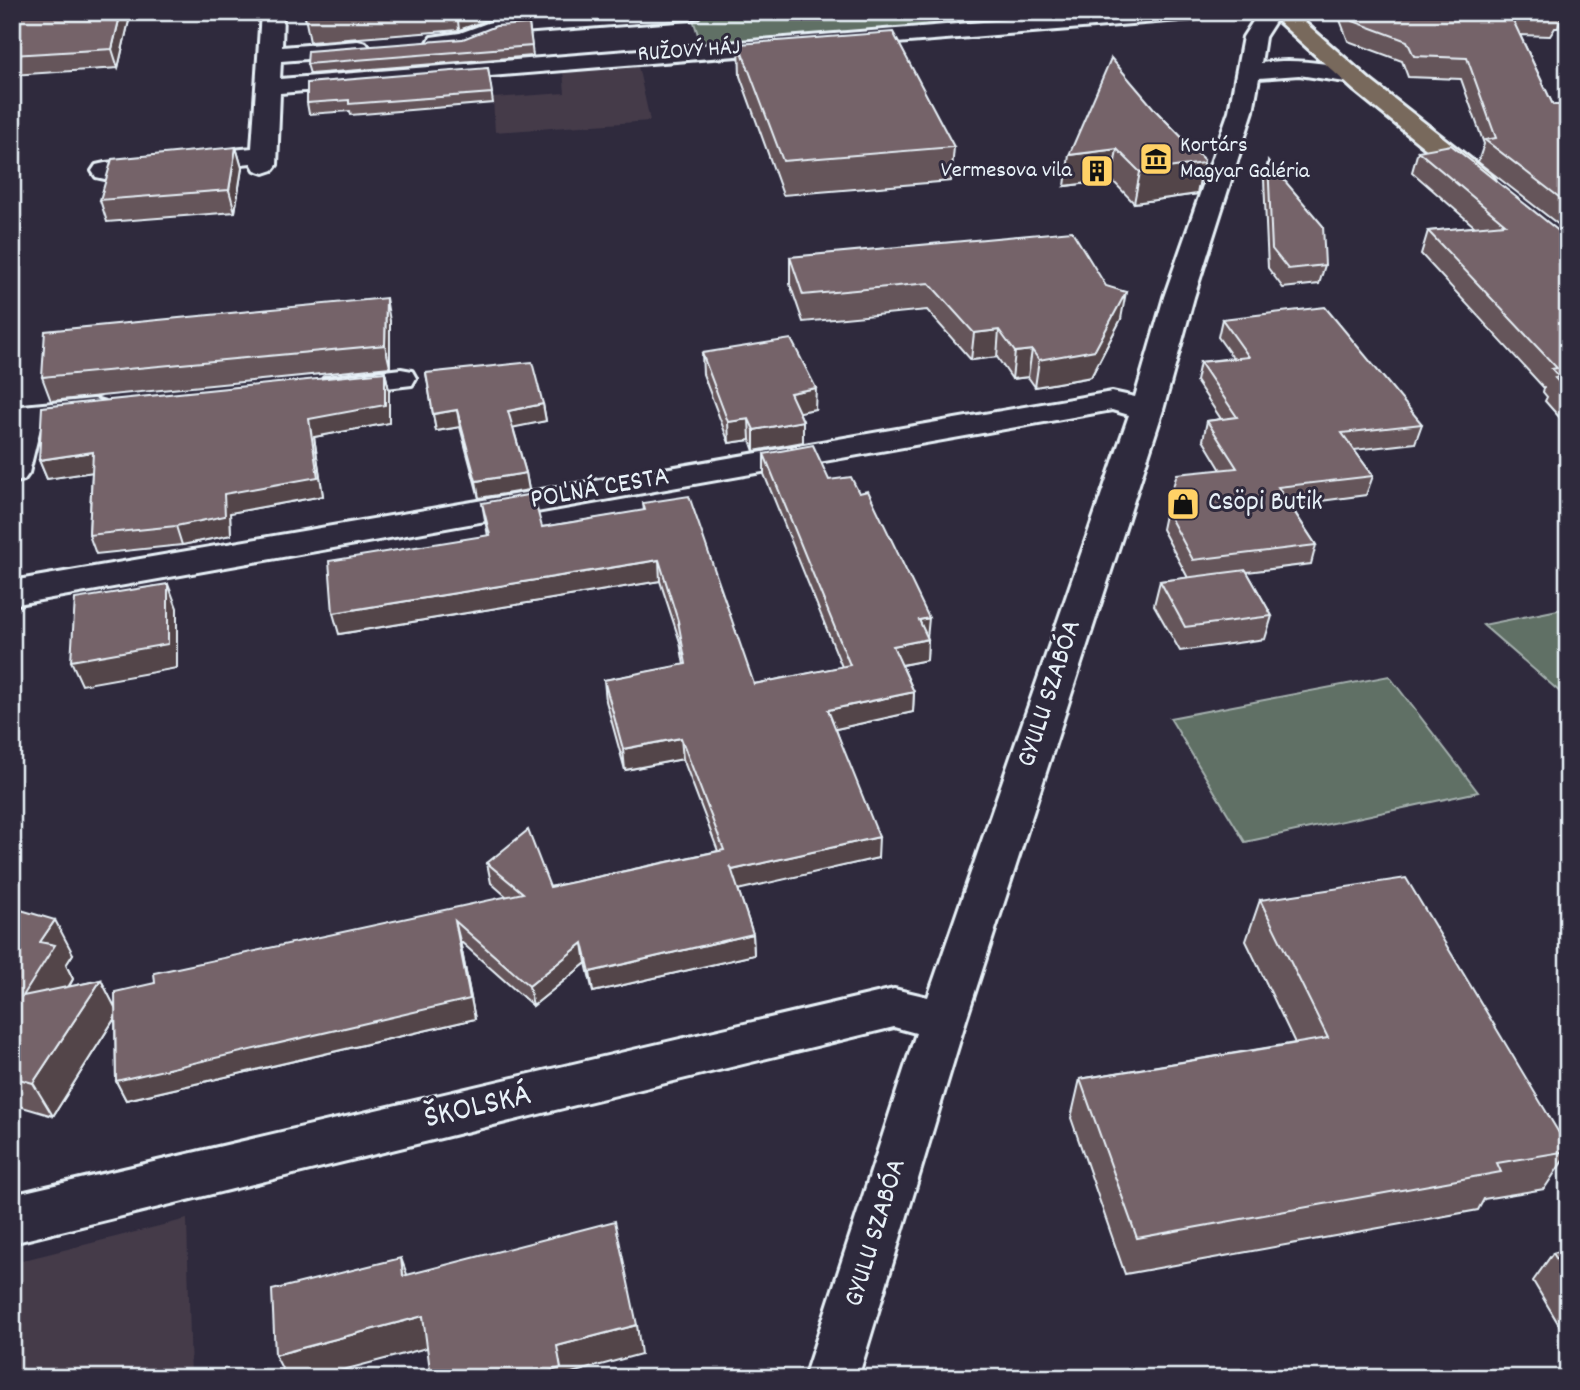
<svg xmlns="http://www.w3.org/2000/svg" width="1580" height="1390" font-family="Dekko,sans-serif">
  <rect width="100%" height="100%" fill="#2f2a3d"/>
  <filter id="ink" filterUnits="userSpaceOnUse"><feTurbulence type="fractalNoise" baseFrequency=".0143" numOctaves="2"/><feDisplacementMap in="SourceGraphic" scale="14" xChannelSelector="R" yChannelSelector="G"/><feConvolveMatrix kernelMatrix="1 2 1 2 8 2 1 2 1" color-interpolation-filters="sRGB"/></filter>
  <g filter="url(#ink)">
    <path fill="#443b4a" d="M638,66L650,121L495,132L493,98L565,93L563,71Z
      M187,1219L191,1378H12V1263Z"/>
    <path fill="#606f65" stroke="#a4b0ae" stroke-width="2" d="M746,12H1152L702,47L692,16Z
      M1568,608V699L1483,625Z
      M1389,676L1478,792L1245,842L1170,718Z"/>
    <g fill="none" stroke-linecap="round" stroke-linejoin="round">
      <defs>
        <path id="minor" d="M261,12H283L282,47L358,41L366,43L370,48L366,53L358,55L281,61L280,79L1107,12H1204L1201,17L1193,19L280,93L277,165L273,170L264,173L255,170L251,163L105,179L96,177L92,171L96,165L105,163L252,148Z
          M604,12H701L698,17L690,19L497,34L464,47H431L428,42L431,37L460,33L493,21Z
          M1259,12H1281L1265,37L1261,63C1294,58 1328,63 1360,71L1364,76L1360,81L1352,83L1299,75L1259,78L1253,111L1194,297L1163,410L966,1020L858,1378H804L916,1033L894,1027L12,1243V1195L894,989L928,997L1129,415L1112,410L12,605V581L1112,392L1135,397L1164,297L1229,111L1243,37Z
          M401,369L412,371L416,378L412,385L335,394L324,392L319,385L324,378Z
          M94,399L105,402L110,409L105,416L41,424L29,473L24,480L12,483V407Z"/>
        <path id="major" d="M1268,12H1293L1371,81L1491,175L1495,181L1491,187L1482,189L1473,187L1355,91Z"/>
      </defs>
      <use href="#minor" stroke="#e8f1f8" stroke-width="6"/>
      <use href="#major" stroke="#e8f1f8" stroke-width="6"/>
      <use href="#minor" fill="#2f2a3d" fill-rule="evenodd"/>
      <use href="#major" fill="#78695c" fill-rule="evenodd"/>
    </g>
    <path fill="#65555a" stroke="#e8f1f8" stroke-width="2" d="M12,12H131L118,68L12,75Z
      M304,12H527L528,16L493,18L459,30L310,42Z
      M1337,12H1563L1558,28H1555L1550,36L1520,35L1553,105H1568V232L1478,162L1484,144L1461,79L1408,77L1402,61L1348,41Z
      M529,24L533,56L310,74L307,64L463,39Z
      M739,44L954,147L951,181L783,195L740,76Z
      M488,68L493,103L351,115L350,111L309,114L307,103Z
      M1156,111L1204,160L1197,194L1134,203L1112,180L1065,186Z
      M236,147L242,168L235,212L107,222L100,200Z
      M1418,151L1565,236H1568V427L1545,401L1547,397L1543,392L1544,388L1421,254L1428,231L1475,227L1412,172Z
      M1268,161L1325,265L1319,284L1283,288L1268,268L1264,179Z
      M790,257L1121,319L1091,377L1035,387L1028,377L1012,379L997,357L971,360L927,310L803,322L790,284Z
      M1222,319L1422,424L1415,443L1354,450L1373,476L1366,495L1290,505L1316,545L1311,564L1247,572L1272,616L1265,639L1180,651L1154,605L1160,581L1188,578L1162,529L1166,510L1221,470L1203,440L1207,421L1221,419L1196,381L1200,362L1233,358L1218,337Z
      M390,321V367L51,401L42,377Z
      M702,353L815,409L799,412L803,421V442L754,451L750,440L729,443L703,374Z
      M385,372L389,390V423L314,437L323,496L230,513L231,535L182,545L96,554L89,535L92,472L47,479L39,460Z
      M426,373L543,404L546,421L513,427L526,473L529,490L479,498L460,427L436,431Z
      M764,454L829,480L928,639L927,660L902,665L914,692L913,712L836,729L878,858L738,889L753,934L754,955L593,992L586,963L533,1006L460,941L475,1019L126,1100L116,1081L115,1018L53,1116L12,1104V909L73,954L66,965L73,979L69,987L101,980L115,1008L155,983L507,897L491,883L487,863L550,887L718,851L683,759L625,770L606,701L604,680L684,665L680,642L660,581L339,634L488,536L482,503L542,527L644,511L643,503L754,684L842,667L764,474Z
      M1260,900L1568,1148V1153L1544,1189L1484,1199L1478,1210L1125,1274L1071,1118L1080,1079L1295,1043L1246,941Z
      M1568,1250V1340L1533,1281L1553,1253Z"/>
    <path fill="#52454a" stroke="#e8f1f8" stroke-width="2" d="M121,12H131L118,68L112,49Z
      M457,12H492L493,18L459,30Z
      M236,147L242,168L235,212L229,190Z
      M1117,149L1112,180L1065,186L1069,155Z
      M1204,160L1197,194L1134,203L1140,172Z
      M1126,292L1121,319L1091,377L1035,387L1039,360Z
      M386,298L390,321V367L385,345Z
      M999,330L997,357L971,360L974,333Z
      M1032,350L1028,377L1012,379L1015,352Z
      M385,372L389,390V423L314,437L323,496L230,513L231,535L182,545L176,526L224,494L309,419Z
      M816,388L815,409L790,414V393Z
      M543,404L546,421L511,428L508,411Z
      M457,410L460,427L436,431L433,414Z
      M749,419L750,440L729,443L728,422Z
      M803,421V442L754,451V430Z
      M93,452L100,471L47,479L39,460Z
      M526,473L529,490L479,498L476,481Z
      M659,560L660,581L339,634L333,613Z
      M168,584L177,608V668L82,685L71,661Z
      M929,618L927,639L919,620Z
      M928,639L927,660L891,667L893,646Z
      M914,692L913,712L827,731L828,710Z
      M681,738L683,759L625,770L623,749Z
      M879,837L878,858L733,891L732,870Z
      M55,920L73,954L66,965L73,979L42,1030L23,996L40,942Z
      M455,921L460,941L475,1019L126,1100L116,1081Z
      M753,934L754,955L593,992L590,972Z
      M583,943L586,963L533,1006L529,986Z
      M101,980L118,1013L53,1116L33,1083Z
      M401,1258L412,1288L403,1276Z
      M423,1316L434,1346L313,1378H287L275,1355Z
      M637,1325L641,1354L564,1375V1378H525L557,1346Z"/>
    <path fill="#756369" stroke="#e8f1f8" stroke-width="2" d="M12,12H121L112,49L12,55Z
      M1350,12H1555L1557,16L1510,14L1553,105H1568V204L1485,140L1496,138L1467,58L1414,56L1407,41L1353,21Z
      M529,24L532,46L307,64L308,51L463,39L496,26Z
      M893,32L954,147L783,161L739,44Z
      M1111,58L1156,111L1204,160L1203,163L1140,172L1117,149L1069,155Z
      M488,68L492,93L349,104V100L307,103V83Z
      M1451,145L1565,236H1568V392L1555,378L1559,377L1552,369L1557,368L1428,231L1505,224L1418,151Z
      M236,147L229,190L100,200L112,159Z
      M1268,161L1323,226L1325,265L1288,269L1272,249Z
      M1072,231L1106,286L1126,292L1095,350L1039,360L1032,350L1015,352L999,330L974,333L929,283L803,295L790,257Z
      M386,298L385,345L42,377L45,331Z
      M1325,307L1422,424L1342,433L1373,476L1278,487L1316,545L1193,560L1166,510L1177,474L1237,468L1207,421L1237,417L1200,362L1249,357L1222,319Z
      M791,339L816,388L790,393L803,421L754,430L749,419L728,422L702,353Z
      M532,362L543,404L508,411L526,473L476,481L457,410L433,414L426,373Z
      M385,372V405L309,419L318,477L224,494L225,516L176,526L89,535L93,452L39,460L42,407Z
      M813,445L829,480L851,477L859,493L868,491L929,618L919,620L928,639L893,646L914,692L828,710L879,837L732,870L730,865L753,934L590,972L583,943L529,986L455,921L470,999L116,1081L115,992L155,983L154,973L523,893L487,863L528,830L550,887L724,850L681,738L623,749L604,680L686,664L678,621L659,560L333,613L329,561L490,535L482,503L533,494L542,527L645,510L643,503L689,496L754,684L850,665L764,454Z
      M1246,570L1272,616L1185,627L1160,581Z
      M168,584V644L71,661L75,599Z
      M1406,878L1568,1148V1151L1497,1163L1501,1172L1137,1238L1080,1079L1328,1038L1260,900Z
      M14,908L55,920L40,942L55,945L23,996L101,980L33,1083L12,1077V909Z
      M615,1221L637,1325L557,1346L561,1368L525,1378H431L423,1316L275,1355L272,1290L401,1258L403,1276Z
      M1568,1250V1278L1553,1253Z"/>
  </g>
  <defs>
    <symbol id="museum-square" viewBox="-11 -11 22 22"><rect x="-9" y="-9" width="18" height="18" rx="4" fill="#ffd166" stroke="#2f2a3d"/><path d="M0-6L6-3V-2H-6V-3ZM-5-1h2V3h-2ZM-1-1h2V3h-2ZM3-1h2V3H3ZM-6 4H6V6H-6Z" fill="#111"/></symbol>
    <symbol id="building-square" viewBox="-11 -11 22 22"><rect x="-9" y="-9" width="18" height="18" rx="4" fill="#ffd166" stroke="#2f2a3d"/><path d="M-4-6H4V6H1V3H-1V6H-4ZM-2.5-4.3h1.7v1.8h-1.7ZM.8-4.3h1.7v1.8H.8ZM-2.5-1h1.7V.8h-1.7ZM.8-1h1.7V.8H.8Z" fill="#111"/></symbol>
    <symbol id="shop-square" viewBox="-11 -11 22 22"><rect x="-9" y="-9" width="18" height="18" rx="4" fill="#ffd166" stroke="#2f2a3d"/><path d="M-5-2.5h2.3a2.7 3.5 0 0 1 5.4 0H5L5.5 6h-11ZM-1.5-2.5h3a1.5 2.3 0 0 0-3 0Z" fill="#111"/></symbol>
  </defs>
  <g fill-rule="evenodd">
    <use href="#museum-square" x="1137" y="140" width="38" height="38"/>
    <use href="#building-square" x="1078" y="152" width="38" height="38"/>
    <use href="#shop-square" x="1164" y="485" width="38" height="38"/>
  </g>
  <g text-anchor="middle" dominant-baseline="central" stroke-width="6" stroke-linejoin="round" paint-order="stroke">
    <g font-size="23" fill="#e8f1f8" stroke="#2f2a3d">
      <text transform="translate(689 52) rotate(-4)">RUŽOVÝ HÁJ</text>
    </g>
    <g font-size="23" fill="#e8f1f8" stroke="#2f2a3d" text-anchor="start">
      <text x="1180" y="146">Kortárs<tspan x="1180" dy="26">Magyar Galéria</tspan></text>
      <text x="1072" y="171" text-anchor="end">Vermesova vila</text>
    </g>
    <g font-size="28" fill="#e8f1f8" stroke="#2f2a3d">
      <text transform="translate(600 490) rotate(-10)">POĽNÁ CESTA</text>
      <text transform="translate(1051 694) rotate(-72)">GYULU SZABÓA</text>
      <text transform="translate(877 1233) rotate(-73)">GYULU SZABÓA</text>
    </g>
    <g font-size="28" fill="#e8f1f8" stroke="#2f2a3d" text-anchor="start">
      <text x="1208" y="504">Csöpi Butik</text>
    </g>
    <g font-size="33" fill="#e8f1f8" stroke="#2f2a3d">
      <text transform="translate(478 1108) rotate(-13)">ŠKOLSKÁ</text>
    </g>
  </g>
  <rect width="1580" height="1390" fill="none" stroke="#2f2a3d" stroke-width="42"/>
  <rect x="21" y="21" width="1538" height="1348" fill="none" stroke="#e8f1f8" stroke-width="2.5" filter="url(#ink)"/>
</svg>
